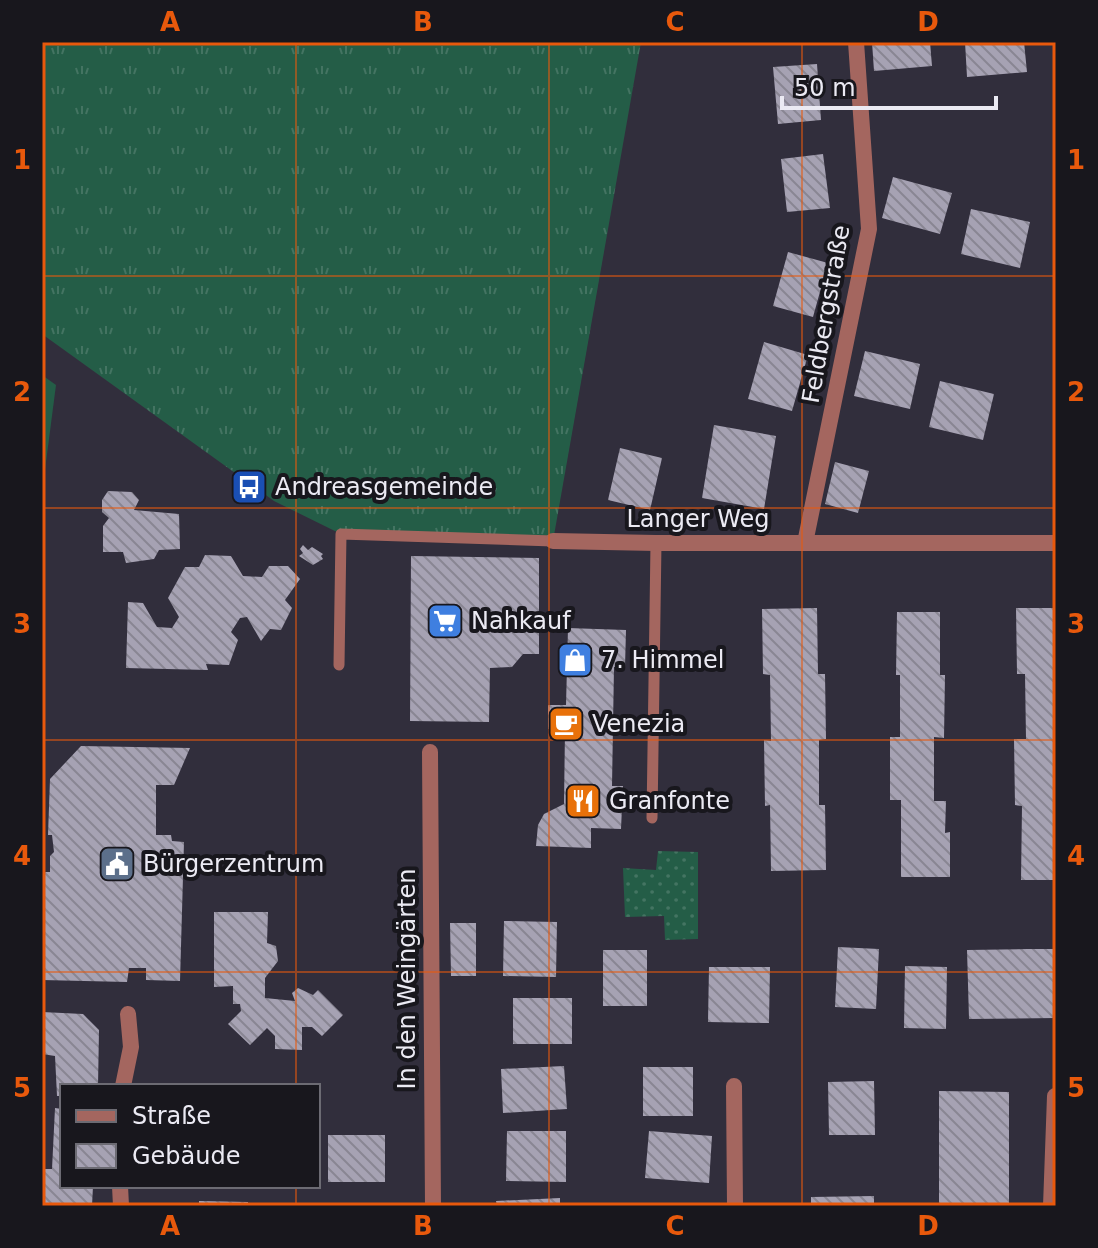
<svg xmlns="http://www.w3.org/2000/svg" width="1098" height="1248" font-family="'DejaVu Sans',sans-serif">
  <defs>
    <pattern id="grass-tufts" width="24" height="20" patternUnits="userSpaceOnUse" patternTransform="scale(2)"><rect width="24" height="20" fill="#245d47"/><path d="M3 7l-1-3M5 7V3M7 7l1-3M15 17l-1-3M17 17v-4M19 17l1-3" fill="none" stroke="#447462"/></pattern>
    <pattern id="park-dots" width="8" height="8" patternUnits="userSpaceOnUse" patternTransform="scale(2)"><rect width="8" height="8" fill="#245d47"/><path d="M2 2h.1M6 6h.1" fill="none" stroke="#447462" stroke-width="1.8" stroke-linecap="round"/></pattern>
    <pattern id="building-back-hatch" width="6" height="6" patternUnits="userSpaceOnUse" patternTransform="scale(2)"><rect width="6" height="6" fill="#a6a2b3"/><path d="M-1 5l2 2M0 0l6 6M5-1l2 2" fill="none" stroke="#898693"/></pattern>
  </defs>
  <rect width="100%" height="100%" fill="#312e3c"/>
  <path fill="url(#grass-tufts)" d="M42,42H641L553,541L341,534L274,501L42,334Z"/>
  <path fill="url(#park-dots)" d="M658,851L698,852V939L665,940L664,916L625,917L623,868L656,870Z"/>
  <path fill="#245d47" d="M42,375L56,385L42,493Z"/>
  <path fill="url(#building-back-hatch)" d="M872,42H930L932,66L874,71Z
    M965,42H1024L1027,72L967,77Z
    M817,64L821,120L778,124L773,67Z
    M823,154L830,208L787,212L781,159Z
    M893,177L952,193L940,234L882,218Z
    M971,209L1030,222L1020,268L961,254Z
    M788,252L828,263L813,317L773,306Z
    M764,342L808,355L792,411L748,399Z
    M865,351L920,364L910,409L854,396Z
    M940,381L994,394L983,440L929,427Z
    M714,425L776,436L764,509L702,498Z
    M620,448L662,458L650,510L608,500Z
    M835,462L869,471L858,513L825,504Z
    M108,491L132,492L139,500L134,510L179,514L180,549L159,550L154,559L126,563L123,552H103V526L109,518L102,512V500Z
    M303,545L308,550L312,547L323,554L321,556L323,559L313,565L299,556L303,553L300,549Z
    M205,555L231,556L243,576L262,577L269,566H288L300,579L285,600L292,608L281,630L270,629L261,641L247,617L240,618L231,632L238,640L229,665L206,664L208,670L126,668L128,602L143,603L157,627L172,628L179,617L168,598L185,567H199Z
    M411,556L539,558V654H523L512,667L490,668L489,722L410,721Z
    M817,608L818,674H825L826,739L819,740V805H825L826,870L771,871L770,805L765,806L764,740L771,741L770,675L763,674L762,609Z
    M1016,608H1056V880H1021L1022,806L1015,805L1014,739H1026L1025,674H1017Z
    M897,612H940V675H945L944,738L934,737V801H946L945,833L950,832V877H901V800H890V737H900V675H896Z
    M568,628L626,630L625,667H614L612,786H623L621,829L591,828V848L536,846L538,825L544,814L564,804L565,729H548V705H566Z
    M81,746L190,748L174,785H156V835H171L172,841L184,842L180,981L146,980V968H129L127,982L42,980L44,872H50V856L54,852L52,835H48L50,779Z
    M214,912H268L267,943L276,946L278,961L265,978V998L295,1001L292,993L298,988L313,995L318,990L343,1015L322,1036L312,1027H302V1050L275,1049V1036L267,1028L250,1045L228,1024L241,1011L240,1004H233V986L214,987Z
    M504,921L557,922L556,977L503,976Z
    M450,923H476V976H451Z
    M838,947L879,949L876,1009L835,1007Z
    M1028,949H1056V1018L969,1019L967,950Z
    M603,950H647V1006H603Z
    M905,966L947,967L946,1029L904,1028Z
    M709,967H770L769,1023L708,1022Z
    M513,998H572V1044H513Z
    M42,1012L83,1014L99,1030L98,1086H62V1096H57L55,1056L42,1054Z
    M564,1066L567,1109L503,1113L501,1069Z
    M643,1067H693V1116H643Z
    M874,1081L875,1135H829L828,1082Z
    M939,1091L1009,1092V1206H939Z
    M55,1108L62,1109V1186H93L92,1206H42V1169H52Z
    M507,1131H566V1182L506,1181Z
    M649,1131L712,1136L709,1183L645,1178Z
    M328,1135H385V1182H328Z
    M874,1196V1206H811V1197Z
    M560,1198V1206H497L496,1201Z
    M199,1201L248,1202V1206H199Z"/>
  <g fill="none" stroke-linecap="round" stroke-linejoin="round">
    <path stroke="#a4665f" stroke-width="11" d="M339,665L341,534L553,541
      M652,818L656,543"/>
    <path stroke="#a4665f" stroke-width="16" d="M553,541L656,543H1056
      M805,543L869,229L856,42
      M430,752L433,1206
      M123,1086L131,1047L128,1014
      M734,1086L735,1206
      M120,1186L121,1206
      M1051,1206L1055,1096"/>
  </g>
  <path fill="none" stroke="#e8590c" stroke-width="2" stroke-opacity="0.55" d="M296,42V1086M549,42V1206M802,42V1206M42,276H1056M42,508H1056M42,740H1056M42,972H1056M296,1186V1206"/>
  <defs>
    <symbol id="bus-square" viewBox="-11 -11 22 22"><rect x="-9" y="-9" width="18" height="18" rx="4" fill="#1a4fb4" stroke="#18171d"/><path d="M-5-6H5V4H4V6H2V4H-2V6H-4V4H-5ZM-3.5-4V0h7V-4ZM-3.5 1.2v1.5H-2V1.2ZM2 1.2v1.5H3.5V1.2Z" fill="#fff"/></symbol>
    <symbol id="supermarket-square" viewBox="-11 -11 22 22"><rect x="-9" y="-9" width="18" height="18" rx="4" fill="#3f7fe0" stroke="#18171d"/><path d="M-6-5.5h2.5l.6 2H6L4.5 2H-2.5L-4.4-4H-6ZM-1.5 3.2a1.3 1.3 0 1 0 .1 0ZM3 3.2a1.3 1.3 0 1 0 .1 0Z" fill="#fff"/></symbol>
    <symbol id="shop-square" viewBox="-11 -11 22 22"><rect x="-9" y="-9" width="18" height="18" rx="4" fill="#3f7fe0" stroke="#18171d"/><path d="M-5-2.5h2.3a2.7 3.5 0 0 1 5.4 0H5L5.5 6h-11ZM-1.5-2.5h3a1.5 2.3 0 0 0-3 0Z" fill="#fff"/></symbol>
    <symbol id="cafe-square" viewBox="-11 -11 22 22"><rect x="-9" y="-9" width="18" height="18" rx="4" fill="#e8710a" stroke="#18171d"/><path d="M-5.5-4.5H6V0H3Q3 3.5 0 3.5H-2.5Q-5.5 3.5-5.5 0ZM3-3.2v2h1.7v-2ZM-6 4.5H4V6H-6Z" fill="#fff"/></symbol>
    <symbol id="restaurant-square" viewBox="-11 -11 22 22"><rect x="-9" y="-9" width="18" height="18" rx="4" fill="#e8710a" stroke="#18171d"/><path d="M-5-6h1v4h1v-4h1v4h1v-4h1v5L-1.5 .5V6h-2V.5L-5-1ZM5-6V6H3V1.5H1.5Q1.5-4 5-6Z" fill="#fff"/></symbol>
    <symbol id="civic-square" viewBox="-11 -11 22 22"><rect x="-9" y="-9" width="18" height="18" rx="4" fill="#5c6f8a" stroke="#18171d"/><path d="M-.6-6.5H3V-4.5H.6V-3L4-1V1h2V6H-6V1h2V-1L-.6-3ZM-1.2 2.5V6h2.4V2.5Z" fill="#fff"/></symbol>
  </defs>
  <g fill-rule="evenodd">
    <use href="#bus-square" x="229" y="467" width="40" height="40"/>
    <use href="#supermarket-square" x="425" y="601" width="40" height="40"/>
    <use href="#shop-square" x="555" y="640" width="40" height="40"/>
    <use href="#cafe-square" x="546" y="704" width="40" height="40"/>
    <use href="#restaurant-square" x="563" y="781" width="40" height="40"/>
    <use href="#civic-square" x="97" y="844" width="40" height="40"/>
  </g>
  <g text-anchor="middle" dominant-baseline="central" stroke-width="8" stroke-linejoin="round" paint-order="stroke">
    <g font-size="24" fill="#ebeaf3" stroke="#18171d">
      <text transform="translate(826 314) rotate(-80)">Feldbergstraße</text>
      <text x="698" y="519">Langer Weg</text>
      <text transform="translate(407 979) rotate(-90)">In den Weingärten</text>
    </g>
    <g font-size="24" fill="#ebeaf3" stroke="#18171d" text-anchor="start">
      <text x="275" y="487">Andreasgemeinde</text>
      <text x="471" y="621">Nahkauf</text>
      <text x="601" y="660">7. Himmel</text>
      <text x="592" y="724">Venezia</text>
      <text x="609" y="801">Granfonte</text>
      <text x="143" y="864">Bürgerzentrum</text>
    </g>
  </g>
  <rect width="1098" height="1248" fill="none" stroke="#18171d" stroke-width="88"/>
  <rect x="60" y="1084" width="260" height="104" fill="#18171d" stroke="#6c6b73" stroke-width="2"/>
  <rect x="76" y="1110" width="40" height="12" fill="#a4665f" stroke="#6c6b73" stroke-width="2"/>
  <text x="132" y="1124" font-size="24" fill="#ebeaf3">Straße</text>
  <rect x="76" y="1144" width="40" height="24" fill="url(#building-back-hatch)" stroke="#6c6b73" stroke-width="2"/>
  <text x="132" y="1164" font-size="24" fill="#ebeaf3">Gebäude</text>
  <path d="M782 96v12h214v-12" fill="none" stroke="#ebeaf3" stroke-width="4"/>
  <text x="794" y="96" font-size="24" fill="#ebeaf3" stroke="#18171d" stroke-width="6" paint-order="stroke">50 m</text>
  <rect x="44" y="44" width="1010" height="1160" fill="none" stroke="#e8590c" stroke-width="3"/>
  <g font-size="26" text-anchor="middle" font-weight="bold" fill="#e8590c">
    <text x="170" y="31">A</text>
    <text x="423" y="31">B</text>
    <text x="675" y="31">C</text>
    <text x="928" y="31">D</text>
    <text x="22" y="169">1</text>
    <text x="1076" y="169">1</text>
    <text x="22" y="401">2</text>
    <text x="1076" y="401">2</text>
    <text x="22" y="633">3</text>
    <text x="1076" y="633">3</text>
    <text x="22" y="865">4</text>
    <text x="1076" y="865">4</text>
    <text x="22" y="1097">5</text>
    <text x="1076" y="1097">5</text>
    <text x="170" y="1235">A</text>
    <text x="423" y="1235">B</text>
    <text x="675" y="1235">C</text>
    <text x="928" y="1235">D</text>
  </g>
</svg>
